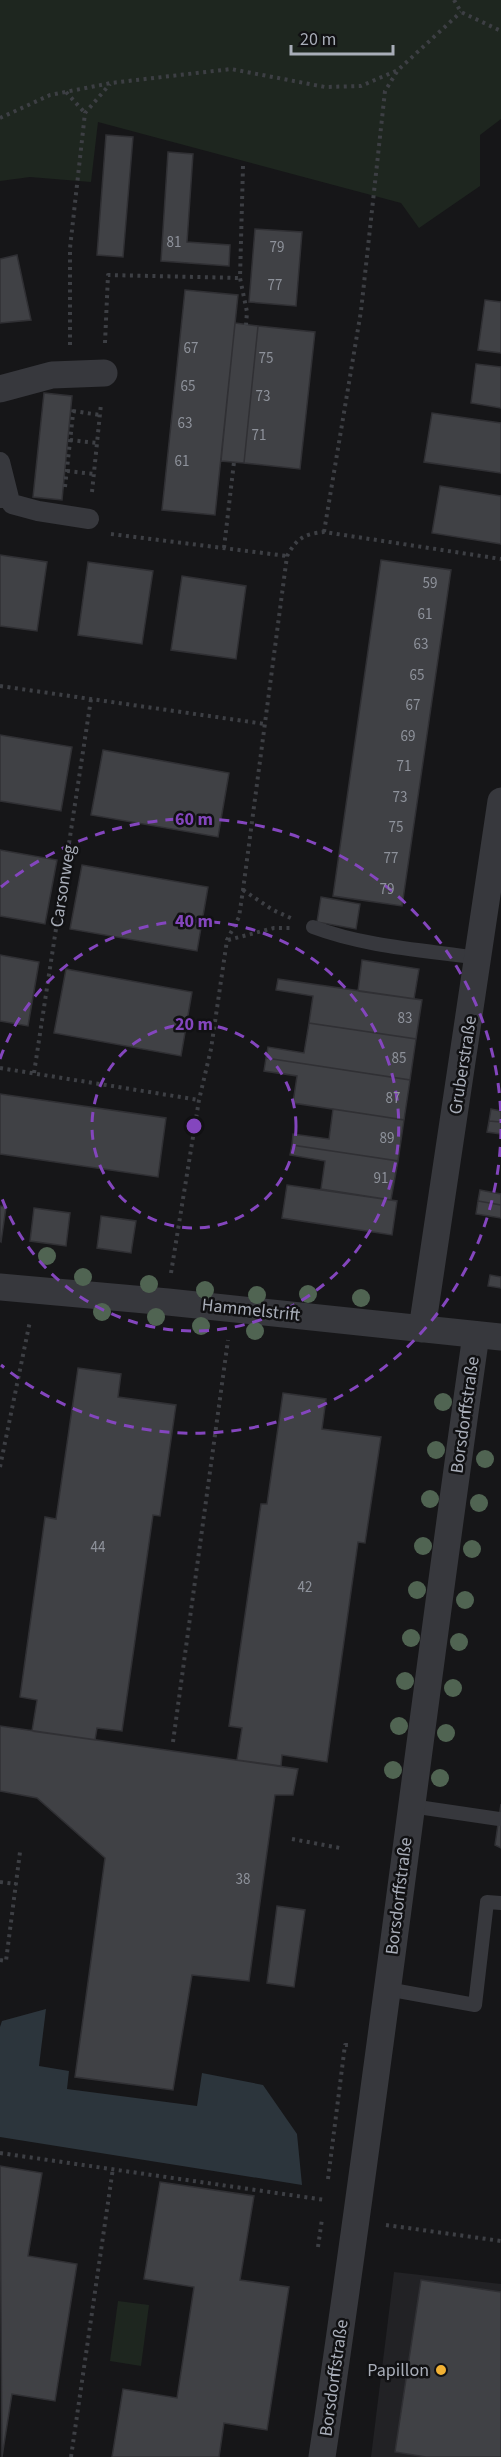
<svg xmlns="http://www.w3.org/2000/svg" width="501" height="2457" font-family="'Source Sans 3',sans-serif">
  <rect width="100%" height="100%" fill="#161618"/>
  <path fill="#222225" d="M394,2272L501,2284V2457H371Z"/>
  <path fill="#1e261f" d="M0,0H501V119L480,135V186L419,228L401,203L98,122L91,182L30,177L0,181Z
    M118,2301L149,2305L141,2366L110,2361Z"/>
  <path fill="#2c353c" d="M46,2009L39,2066L69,2071L67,2089L197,2106L202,2073L263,2085L297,2134L302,2185L0,2137V2027L2,2021Z"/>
  <path fill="#404145" stroke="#303034" stroke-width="1.5" d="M106,135L133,137L123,257L97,255Z
    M168,152L193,154L187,242L230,245L229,266L161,261Z
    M255,229L302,232L296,306L249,302Z
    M17,255L31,320L0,323V259Z
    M185,290L238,295L215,515L162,510Z
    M485,300L501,302V353L478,350Z
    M235,323L258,326L244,463L221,461Z
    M258,326L315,332L300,469L244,463Z
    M476,364L501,367V408L471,403Z
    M44,393L72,396L62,500L33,497Z
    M432,413L501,423V473L424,462Z
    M440,486L501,496V544L432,533Z
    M0,555L47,562L37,631L0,626Z
    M381,560L451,570L402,906L333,896Z
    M88,562L153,571L142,644L78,635Z
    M182,576L246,586L236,659L171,650Z
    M0,735L72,747L61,811L0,801Z
    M103,750L229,773L218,837L91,815Z
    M0,850L57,860L45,924L0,916Z
    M82,865L208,887L197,951L70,929Z
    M321,897L360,904L356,929L317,922Z
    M0,955L39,962L28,1026L0,1021Z
    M362,960L419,969L414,999L358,991Z
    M66,969L192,992L181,1056L54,1033Z
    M278,979L422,1000L416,1039L309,1023L313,996L276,990Z
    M309,1023L416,1039L410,1080L266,1058L268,1047L304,1053Z
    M266,1058L410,1080L404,1120L293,1103L297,1076L264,1071Z
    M0,1094L166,1118L158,1177L0,1154Z
    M333,1109L404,1120L398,1161L292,1145L293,1134L329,1139Z
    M491,1109L501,1111V1122L489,1121Z
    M489,1121L501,1122V1134L487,1132Z
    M292,1145L398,1161L391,1200L321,1189L325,1161L290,1155Z
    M287,1185L397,1201L392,1235L282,1218Z
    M480,1190L501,1194V1205L478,1201Z
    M478,1201L501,1205V1218L476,1214Z
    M0,1206L6,1207L1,1242L0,1241Z
    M34,1208L70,1213L66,1246L30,1241Z
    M101,1216L136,1221L131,1253L97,1248Z
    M490,1275L501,1277V1288L488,1286Z
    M78,1368L121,1374L118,1397L176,1405L160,1516L153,1515L122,1731L97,1728L95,1740L32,1731L37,1700L20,1697L45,1517L56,1519Z
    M283,1393L326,1399L322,1429L381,1437L365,1543L358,1542L327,1762L282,1755L281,1766L237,1760L242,1728L229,1726L261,1504H267Z
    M0,1726L298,1769L293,1795H275L249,1981L192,1975L173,2090L75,2077L105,1858L37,1798L0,1791Z
    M501,1804V1848L495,1845Z
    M277,1906L305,1910L294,1987L267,1983Z
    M0,2166L42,2173L28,2256L77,2264L55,2401L12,2394L2,2457Z
    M160,2182L254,2196L240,2280L289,2287L267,2430L224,2423L219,2457H112L123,2389L177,2398L194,2287L144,2279Z
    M421,2280L501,2292V2457H426L395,2452Z"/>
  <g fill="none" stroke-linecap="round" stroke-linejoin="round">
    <path stroke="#3d3f44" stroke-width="4" stroke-dasharray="3 4.5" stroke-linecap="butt" d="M454,0L461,12L501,31
      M66,92L85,113
      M0,118L50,95L111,83L231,69L325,87L361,86L398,70L461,12
      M243,166L240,278L247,312L246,325
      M105,343L108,275L240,278
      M70,345V248L85,113L110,84
      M73,411L100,415
      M70,440L97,443
      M67,471L94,474
      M65,487L74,405
      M92,492L101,404
      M324,532L361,311L385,91L398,70
      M111,534L287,556
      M224,548L234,462
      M0,686L265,724
      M243,890L273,910L293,919
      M228,940L274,928H291
      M0,1068L199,1100
      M34,1073L91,699
      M171,1273L199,1100L211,1049L227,940L239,917L243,890L287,556C297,538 304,534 324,532L501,559
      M0,1467L30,1321
      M173,1742L228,1340
      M292,1839L340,1848
      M0,1882L16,1884
      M0,1960L6,1961L20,1852
      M0,2153L325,2200
      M328,2179L345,2045H350
      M386,2225L501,2241
      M318,2247L322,2219
      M71,2457L113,2168"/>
    <path stroke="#37383d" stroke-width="14" d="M313,927C366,947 424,950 479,958
      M411,1806L499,1819
      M387,1989L475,2005L487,1902L501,1903"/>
    <path stroke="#37383d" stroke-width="20" d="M0,462L9,498H0
      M12,504L38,511L89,519"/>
    <path stroke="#37383d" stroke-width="27" d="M0,389L52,375L104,373
      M0,1287L168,1302L501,1337
      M422,1329L501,801
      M322,2457C378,2084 422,1709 476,1335"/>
  </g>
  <g fill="#506452">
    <circle cx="47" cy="1256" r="9"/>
    <circle cx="83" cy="1277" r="9"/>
    <circle cx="149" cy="1284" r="9"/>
    <circle cx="205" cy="1290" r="9"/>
    <circle cx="308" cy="1294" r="9"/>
    <circle cx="257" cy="1295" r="9"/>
    <circle cx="361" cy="1298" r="9"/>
    <circle cx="102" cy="1312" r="9"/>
    <circle cx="156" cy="1317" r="9"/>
    <circle cx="201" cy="1326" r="9"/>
    <circle cx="255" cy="1331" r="9"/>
    <circle cx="443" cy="1402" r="9"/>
    <circle cx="436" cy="1450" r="9"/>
    <circle cx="485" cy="1459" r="9"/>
    <circle cx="430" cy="1499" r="9"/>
    <circle cx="479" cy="1503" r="9"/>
    <circle cx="423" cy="1546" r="9"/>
    <circle cx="472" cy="1549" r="9"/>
    <circle cx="417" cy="1590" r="9"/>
    <circle cx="465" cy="1600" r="9"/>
    <circle cx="411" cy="1638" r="9"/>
    <circle cx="459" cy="1642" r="9"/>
    <circle cx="405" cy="1681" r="9"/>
    <circle cx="453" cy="1688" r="9"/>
    <circle cx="399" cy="1726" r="9"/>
    <circle cx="446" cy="1733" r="9"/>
    <circle cx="393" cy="1770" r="9"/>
    <circle cx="440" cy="1778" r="9"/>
  </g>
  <g fill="none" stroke="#8446be" stroke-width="3" stroke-dasharray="10 8">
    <circle cx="194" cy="1126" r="102"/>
    <path d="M0 1059A205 205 0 1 1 0 1193"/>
    <path d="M501 1129A307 307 0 0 1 1 1365M1 887A307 307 0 0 1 501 1123"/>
  </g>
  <circle fill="#f2b134" stroke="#111113" stroke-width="2" cx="441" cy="2370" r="6"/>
  <g text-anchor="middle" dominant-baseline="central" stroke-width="5" stroke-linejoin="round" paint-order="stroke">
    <g font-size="15" fill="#8e929b">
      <text x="174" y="242">81</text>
      <text x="277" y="247">79</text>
      <text x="275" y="285">77</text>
      <text x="191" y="348">67</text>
      <text x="266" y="358">75</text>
      <text x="188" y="386">65</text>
      <text x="263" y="396">73</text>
      <text x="185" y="423">63</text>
      <text x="259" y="435">71</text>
      <text x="182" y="461">61</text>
      <text x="430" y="583">59</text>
      <text x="425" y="614">61</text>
      <text x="421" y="644">63</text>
      <text x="417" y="675">65</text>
      <text x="413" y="705">67</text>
      <text x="408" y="736">69</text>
      <text x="404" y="766">71</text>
      <text x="400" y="797">73</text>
      <text x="396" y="827">75</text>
      <text x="391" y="858">77</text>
      <text x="387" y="889">79</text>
      <text x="405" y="1018">83</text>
      <text x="399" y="1058">85</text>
      <text x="393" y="1098">87</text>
      <text x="387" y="1138">89</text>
      <text x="381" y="1178">91</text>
      <text x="98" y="1547">44</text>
      <text x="305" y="1587">42</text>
      <text x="243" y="1879">38</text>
    </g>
    <g font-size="18" fill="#a8adb8" stroke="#111113">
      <text transform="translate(63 886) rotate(-81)">Carsonweg</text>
      <text transform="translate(463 1065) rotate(-81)">Gruberstraße</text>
      <text transform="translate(251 1310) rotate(6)">Hammelstrift</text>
      <text transform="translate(465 1415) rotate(-82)">Borsdorffstraße</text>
      <text transform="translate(399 1896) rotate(-83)">Borsdorffstraße</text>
      <text transform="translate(334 2378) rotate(-82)">Borsdorffstraße</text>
    </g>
    <g font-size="18" fill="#a8adb8" stroke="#111113" text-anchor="end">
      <text x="429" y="2370">Papillon</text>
    </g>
  </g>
  <circle cx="194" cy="1126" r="9" fill="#8446be" stroke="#111113" stroke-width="3"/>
  <g font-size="18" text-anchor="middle" font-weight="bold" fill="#8446be" stroke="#111113" stroke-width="5" stroke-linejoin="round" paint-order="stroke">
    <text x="194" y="825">60 m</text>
    <text x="194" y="927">40 m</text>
    <text x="194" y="1030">20 m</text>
  </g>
  <path d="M291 45v9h102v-9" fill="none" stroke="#a8adb8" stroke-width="3"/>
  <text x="300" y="45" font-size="18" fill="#a8adb8" stroke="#111113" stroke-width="4.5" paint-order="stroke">20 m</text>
</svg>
